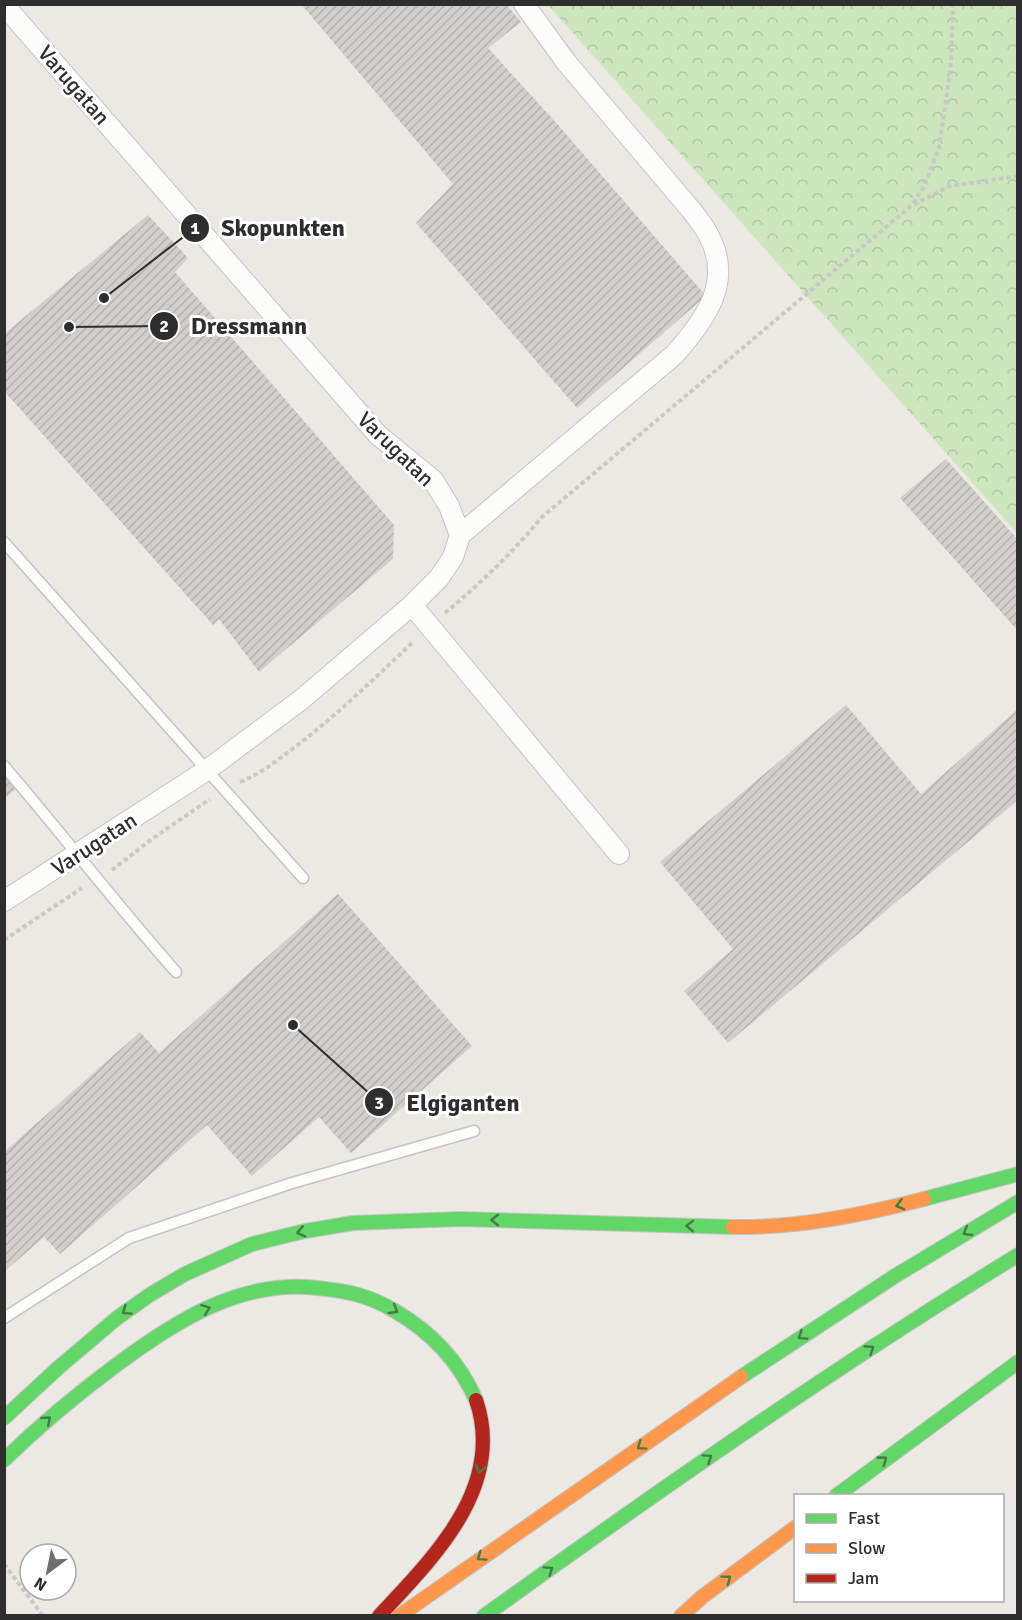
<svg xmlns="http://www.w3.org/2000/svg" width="1022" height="1620" font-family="Signika,sans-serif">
  <defs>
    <pattern id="forest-crowns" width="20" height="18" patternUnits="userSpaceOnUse" patternTransform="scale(1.5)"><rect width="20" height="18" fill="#cee6be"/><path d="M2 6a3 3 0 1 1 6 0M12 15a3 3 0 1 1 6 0" fill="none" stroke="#b1c6a4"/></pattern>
    <pattern id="building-hatch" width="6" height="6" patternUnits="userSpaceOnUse" patternTransform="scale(1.5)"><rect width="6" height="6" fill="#d1cecb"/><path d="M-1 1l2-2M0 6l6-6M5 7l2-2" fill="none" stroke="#b4b1af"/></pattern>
  </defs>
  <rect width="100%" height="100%" fill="#ece8e4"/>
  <path fill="url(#forest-crowns)" d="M548,5H1017V533Z"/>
  <path fill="url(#building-hatch)" d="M301,4H506L521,22L488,48L559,126L706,296L577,408L416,223L453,184Z
    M148,215L188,258L175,272L394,525L393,559L259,672L219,619L213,625L4,391V334Z
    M946,459L1018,540V631L900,498Z
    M846,705L921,794L1018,709V800L728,1043L684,991L733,949L660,862Z
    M4,775L16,789L4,799Z
    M338,894L472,1046L351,1153L319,1117L252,1176L207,1125L60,1254L44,1237L4,1272V1152L140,1032L159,1053Z"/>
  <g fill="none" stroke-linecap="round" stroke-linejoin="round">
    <defs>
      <path id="lane" d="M4,542L303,878
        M4,766C62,834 117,905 176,972
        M4,1318L129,1238L292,1183L474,1131"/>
      <path id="street" d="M4,5L378,435L433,480L449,506L460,535L453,557L439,578L412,605L302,699L207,770L4,901
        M460,535L674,355C706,319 734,281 708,234C704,226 697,218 692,211L566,62L524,4
        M412,605L619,854"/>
      <path id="fast" d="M924,1199L1018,1174
        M741,1377L895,1276L1018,1202
        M4,1418L58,1368L117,1318L151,1294L185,1274L252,1244L305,1231L353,1223L461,1219L733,1227
        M4,1460C39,1426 76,1395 115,1366C174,1322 240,1279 317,1288C347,1291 368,1295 395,1311C431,1332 459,1361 476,1400
        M836,1496L1018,1362
        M484,1616C658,1491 835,1367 1018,1255"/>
      <path id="slow" d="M733,1227C798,1228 862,1215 924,1199
        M399,1616L741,1377
        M681,1616L702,1597L796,1527"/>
      <path id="jam" d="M379,1616C433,1558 506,1487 476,1400"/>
    </defs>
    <use href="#lane" stroke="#c5c4c5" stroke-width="13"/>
    <use href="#street" stroke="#c5c4c5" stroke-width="22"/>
    <use href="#fast" stroke="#c6c5c4" stroke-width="16"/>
    <use href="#slow" stroke="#c6c5c4" stroke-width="16"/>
    <use href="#jam" stroke="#c6c5c4" stroke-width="16"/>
    <path stroke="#c9c9c8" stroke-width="4" stroke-dasharray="4.5 3" stroke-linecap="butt" d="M913,203L923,188L939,148L951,65L953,4
      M445,613C481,583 513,552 542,517L911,206L950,186L1018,176
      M240,782C262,773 276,761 295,747C337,715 375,678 413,642
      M112,870L152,839L210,799
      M4,940L82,888
      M4,1564L43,1616"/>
    <use href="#lane" stroke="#fcfcfb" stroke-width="10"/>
    <use href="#street" stroke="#fcfcfb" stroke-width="20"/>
    <use href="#fast" stroke="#63d668" stroke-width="14"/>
    <use href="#slow" stroke="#ff974d" stroke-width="14"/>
    <use href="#jam" stroke="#b3261e" stroke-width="14"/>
  </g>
  <defs><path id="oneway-chevron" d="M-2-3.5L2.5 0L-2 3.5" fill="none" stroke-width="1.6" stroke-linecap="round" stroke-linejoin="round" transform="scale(1.5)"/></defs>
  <g stroke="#467a48">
    <use href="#oneway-chevron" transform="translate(900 1205) rotate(166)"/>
    <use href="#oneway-chevron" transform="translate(495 1220) rotate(-179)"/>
    <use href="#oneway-chevron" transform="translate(690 1226) rotate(-179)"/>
    <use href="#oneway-chevron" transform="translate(301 1232) rotate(167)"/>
    <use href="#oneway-chevron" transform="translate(967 1232) rotate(149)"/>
    <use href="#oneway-chevron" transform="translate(206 1309) rotate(-21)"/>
    <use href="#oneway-chevron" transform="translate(394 1310) rotate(31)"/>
    <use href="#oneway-chevron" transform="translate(126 1311) rotate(145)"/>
    <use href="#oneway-chevron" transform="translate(802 1336) rotate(146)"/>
    <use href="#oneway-chevron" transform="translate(870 1349) rotate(-34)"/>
    <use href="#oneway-chevron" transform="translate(47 1420) rotate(-41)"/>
    <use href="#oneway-chevron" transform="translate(641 1446) rotate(145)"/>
    <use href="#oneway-chevron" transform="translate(708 1458) rotate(-34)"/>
    <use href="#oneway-chevron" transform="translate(883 1460) rotate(-36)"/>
    <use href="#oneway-chevron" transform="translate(480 1469) rotate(104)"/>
    <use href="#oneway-chevron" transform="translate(481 1557) rotate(145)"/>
    <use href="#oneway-chevron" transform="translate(549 1570) rotate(-35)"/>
    <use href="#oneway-chevron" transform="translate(727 1579) rotate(-37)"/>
  </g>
  <g text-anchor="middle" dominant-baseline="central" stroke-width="6" stroke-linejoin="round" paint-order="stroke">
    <g font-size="22" fill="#2e2e2e" stroke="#fff">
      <text transform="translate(74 85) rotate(49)">Varugatan</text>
      <text transform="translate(396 449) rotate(44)">Varugatan</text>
      <text transform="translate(94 844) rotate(-33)">Varugatan</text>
    </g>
  </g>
  <path fill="none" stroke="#2e2e2e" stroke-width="2" d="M104 298L195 228M69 327L164 326M293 1025L379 1102"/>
  <g fill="#2e2e2e" stroke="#fff" stroke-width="2">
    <circle cx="104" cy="298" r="6"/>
    <circle cx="69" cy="327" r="6"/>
    <circle cx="293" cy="1025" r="6"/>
    <circle cx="195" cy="228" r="15"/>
    <circle cx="164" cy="326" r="15"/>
    <circle cx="379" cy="1102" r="15"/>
  </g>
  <g font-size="18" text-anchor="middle" font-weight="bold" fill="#fff">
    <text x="195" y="234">1</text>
    <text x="164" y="332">2</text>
    <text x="379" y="1109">3</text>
  </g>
  <g font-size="24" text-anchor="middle" font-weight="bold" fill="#2e2e2e" stroke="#fff" stroke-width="6" stroke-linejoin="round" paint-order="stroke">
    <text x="283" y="236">Skopunkten</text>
    <text x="249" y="334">Dressmann</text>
    <text x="463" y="1111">Elgiganten</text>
  </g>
  <rect width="1022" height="1620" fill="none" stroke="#2e2e2e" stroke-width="12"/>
  <rect x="794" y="1494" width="210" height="108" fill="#ffffff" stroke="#ababab" stroke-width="1.5"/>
  <rect x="806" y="1514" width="30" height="9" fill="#63d668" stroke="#ababab" stroke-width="1.5"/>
  <text x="848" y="1524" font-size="18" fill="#2e2e2e">Fast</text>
  <rect x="806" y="1544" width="30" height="9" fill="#ff974d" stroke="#ababab" stroke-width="1.5"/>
  <text x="848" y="1554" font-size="18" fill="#2e2e2e">Slow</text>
  <rect x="806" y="1574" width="30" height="9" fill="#b3261e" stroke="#ababab" stroke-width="1.5"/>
  <text x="848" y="1584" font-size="18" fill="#2e2e2e">Jam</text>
  <g transform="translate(48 1572) rotate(212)"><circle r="28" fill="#ffffff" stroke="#ababab" stroke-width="1.5"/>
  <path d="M0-4.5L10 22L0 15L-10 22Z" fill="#706f6e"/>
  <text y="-9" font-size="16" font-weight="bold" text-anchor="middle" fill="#2e2e2e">N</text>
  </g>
</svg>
